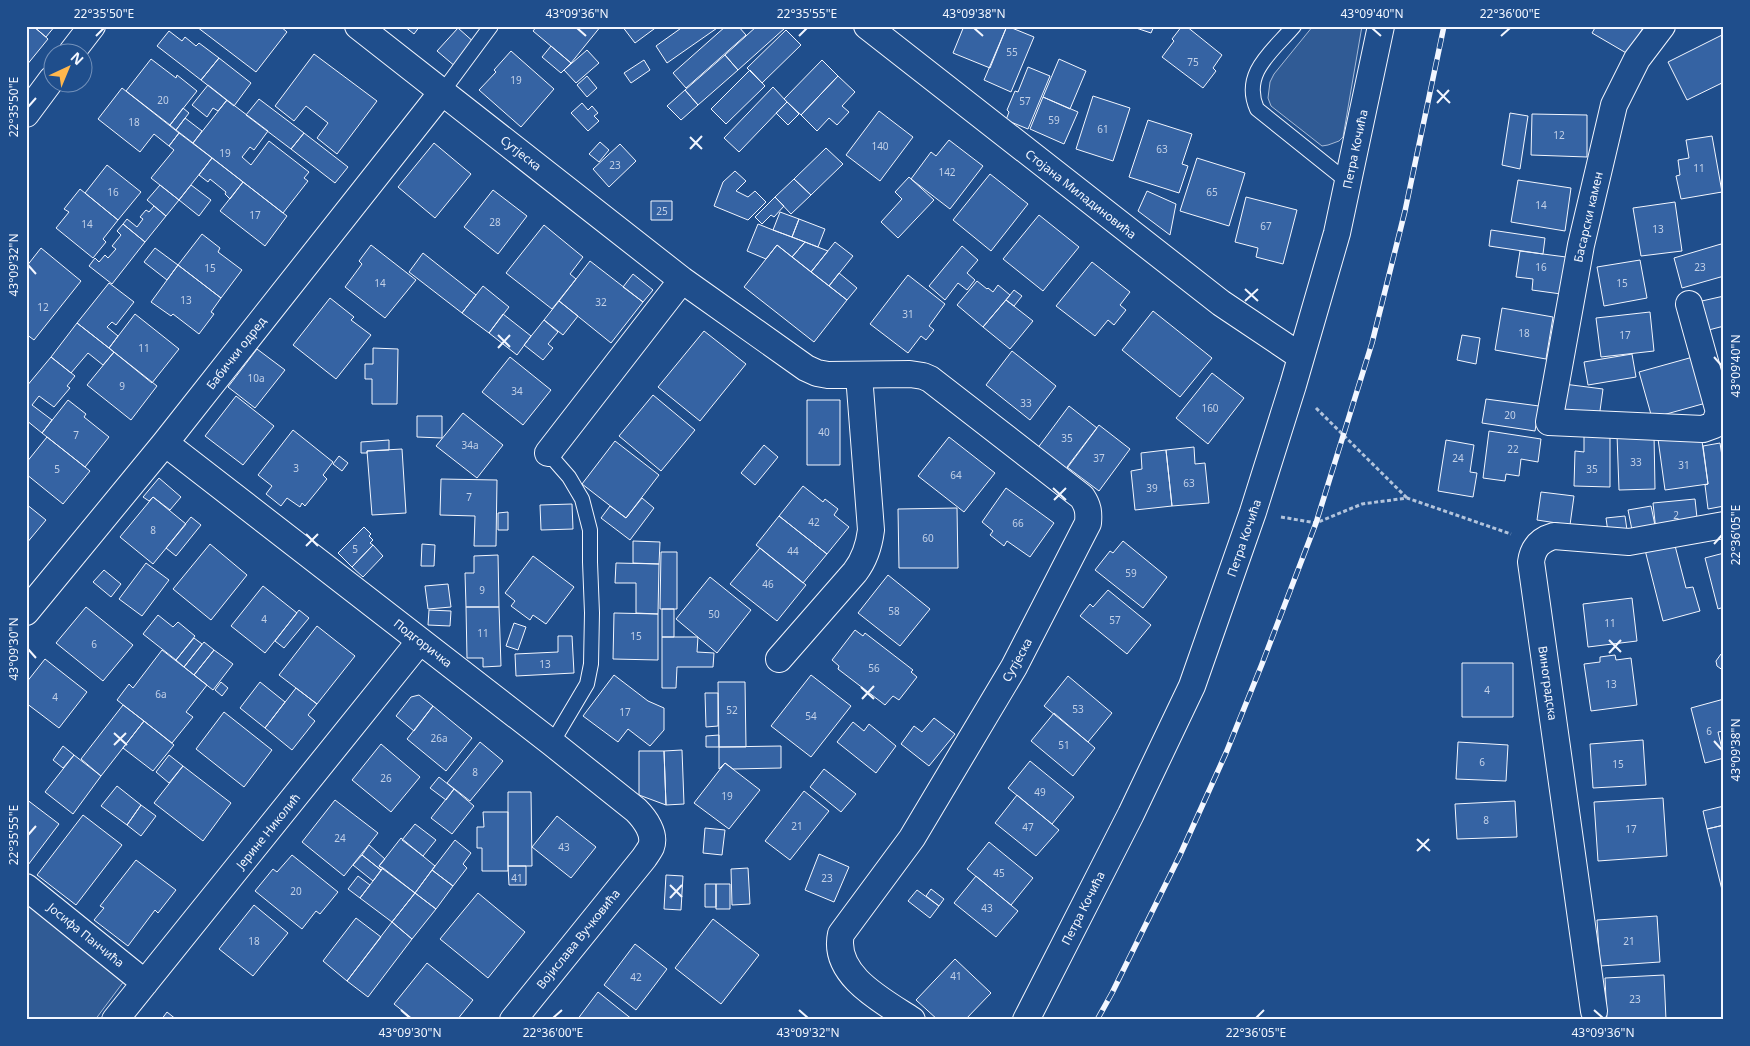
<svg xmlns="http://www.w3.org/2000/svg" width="1750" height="1046" font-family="'Noto Sans',sans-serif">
  <rect width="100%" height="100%" fill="#1f4e8c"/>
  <path fill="#305b95" stroke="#a8bbd7" d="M1313,26H1362L1343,137L1339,141L1328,145L1322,146L1271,106L1268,98L1270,82L1274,74Z
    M26,900L127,977L95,1020H26Z"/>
  <path fill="#3563a3" stroke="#f2f6ff" d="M26,26H33L48,39L26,66Z
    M33,26H55L46,37Z
    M280,26L287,32L256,72L197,27Z
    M404,26H420L414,34Z
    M537,26H601L571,63L533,31Z
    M622,26H658L635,43Z
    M684,26H720L667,63L656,46Z
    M726,26H738L746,35L686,88L673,73Z
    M757,26H783L785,28L738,70L725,55Z
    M964,26H1007L990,68L953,53Z
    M1007,26L1034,37L1011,92L984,80Z
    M1130,26H1154L1151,33Z
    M1182,26H1186L1222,55L1213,68L1216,71L1203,88L1162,57L1174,41L1172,39Z
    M1596,26H1644L1628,54L1592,33Z
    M458,28L476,44L456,67L437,51Z
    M786,30L801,45L762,83L747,68Z
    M169,31L182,41L185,37L196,46L199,43L219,58L201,80L157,46Z
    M1722,35L1724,38V82L1687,100L1668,62Z
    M551,46L571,63L561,73L542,57Z
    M587,50L599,63L576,83L564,70Z
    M511,51L554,89L521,127L479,90L496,72L494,70Z
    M314,54L377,101L337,154L317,138L328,123L306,106L294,121L275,106Z
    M725,55L738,70L698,105L685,90Z
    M219,58L251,83L234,106L201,80Z
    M151,59L176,78L177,75L197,91L170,125L126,91Z
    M1059,59L1086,71L1070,109L1043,97Z
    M644,60L650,70L631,83L624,73Z
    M822,60L838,76L801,115L784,99Z
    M1028,67L1050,76L1028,129L1006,120L1009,112L1007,110L1015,91L1018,92Z
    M750,70L765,86L726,124L711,109Z
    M587,76L597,88L587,97L577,85Z
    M838,76L855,92L842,106L849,112L837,125L829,118L817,131L801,115Z
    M208,85L227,100L218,111L213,108L207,117L192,105Z
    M773,87L787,102L739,152L724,138Z
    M122,88L179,133L169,146L154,134L140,152L98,119Z
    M685,90L698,105L681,120L667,106Z
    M1093,96L1130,108L1113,161L1076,149Z
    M1043,97L1078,112L1064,144L1030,129Z
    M259,99L304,133L291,149L246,115Z
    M227,100L268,131L254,150L250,147L242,157L251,165L269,141L309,172L304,178L308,181L283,213L193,143Z
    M787,102L799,114L788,125L776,113Z
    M582,103L588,110L592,106L598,113L594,116L599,121L588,131L571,113Z
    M183,108L189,113L176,130L170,125Z
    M879,111L913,137L880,181L846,155Z
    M1510,113L1528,116L1520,169L1502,165Z
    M1532,114L1587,115V157L1531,155Z
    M185,118L202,131L193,143L176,130Z
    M1148,120L1192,134L1182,164L1188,166L1179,193L1129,177Z
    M179,133L212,158L179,200L151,178L174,150L169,146Z
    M304,133L348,167L335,183L291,149Z
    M1712,136L1722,192L1681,199L1676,176L1680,175L1678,160L1689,158L1686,140Z
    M949,140L983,166L950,209L911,179L931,152L936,156Z
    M600,142L609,150L599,162L589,154Z
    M434,143L471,174L435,218L398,187Z
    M620,144L636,161L609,187L593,169Z
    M826,148L843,164L811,195L794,179Z
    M212,158L243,182L230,199L225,194L226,192L210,179L208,182L199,175Z
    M1197,158L1245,173L1229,226L1180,211Z
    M107,165L141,192L118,220L85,193Z
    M735,171L746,181L736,191L748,197L755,191L766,202L748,220L714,206L723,182Z
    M990,174L1028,204L991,251L953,220Z
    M909,177L934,200L898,238L881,222L902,199L895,192Z
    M794,179L811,195L791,214L775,197Z
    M1518,180L1571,188L1565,231L1511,222Z
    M243,182L287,216L265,246L220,211Z
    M160,185L179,200L166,216L147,200Z
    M191,185L211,200L199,216L179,200Z
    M80,189L118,220L103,239L106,242L93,258L56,228L69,212L64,209Z
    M493,190L527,216L498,254L464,227Z
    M1147,191L1176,204L1170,235L1138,211Z
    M775,197L784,206L774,217L771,215L762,224L755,217Z
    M1246,197L1297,210L1283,264L1256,257L1258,248L1235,242Z
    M651,201H672V220H651Z
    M1675,202L1682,251L1641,256L1633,208Z
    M154,206L166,216L145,242L123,224L127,219L137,227L143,219L140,217L146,210L149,212Z
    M780,212L799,219L792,237L773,230Z
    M1039,215L1079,247L1043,291L1003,259Z
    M799,219L825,229L818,247L792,237Z
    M123,224L145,242L112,284L89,266L95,258L99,262L105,255L108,258L116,249L112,246L121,235L117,231Z
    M758,224L773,230L805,242L792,257L777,245L766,259L747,251Z
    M544,225L583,257L570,274L576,279L552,309L506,273Z
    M1491,230L1545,238L1543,254L1489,246Z
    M202,234L220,248L218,252L242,270L221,298L178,265Z
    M805,242L828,251L811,272L792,257Z
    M835,242L853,256L829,286L811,272Z
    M1721,244L1724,252V276L1682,288L1674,258Z
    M371,245L416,280L385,318L345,287L362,264L359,261Z
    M777,245L847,300L814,342L744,287Z
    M962,246L978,260L967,273L975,280L967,290L958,283L945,300L929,286Z
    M41,248L81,281L34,340L26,334V267Z
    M155,248L178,265L167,280L144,262Z
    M1520,251L1566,257L1561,294L1532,290L1533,279L1516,277Z
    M423,253L476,295L462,313L409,272Z
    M1640,260L1647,298L1604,306L1597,267Z
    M590,261L643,302L611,343L559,301Z
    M1092,262L1130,292L1120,305L1126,310L1114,325L1108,320L1095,336L1056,306Z
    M178,265L221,298L211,312L214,314L199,334L173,314L171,316L151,302Z
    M839,273L857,288L847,300L829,286Z
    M633,274L653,290L643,302L623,287Z
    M908,275L945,304L929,326L934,330L926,340L921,336L908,353L870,324Z
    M977,281L987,289L988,288L993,292L998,285L1010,295L983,327L957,305Z
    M109,283L134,302L116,325L112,322L107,327L118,336L109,348L77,323Z
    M483,286L509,307L489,333L462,313Z
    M1014,290L1022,296L1014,306L1006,300Z
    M1724,296V326L1701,332L1693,303Z
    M330,298L354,317L351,320L371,335L336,379L293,345Z
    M1006,300L1033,321L1010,349L983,327Z
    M559,301L578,316L563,335L544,320Z
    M1502,308L1553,317L1546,359L1495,350Z
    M1153,311L1212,358L1180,397L1122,350Z
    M1650,312L1654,351L1601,357L1596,318Z
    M135,314L179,349L152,383L109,348Z
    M503,314L531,336L517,355L489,333Z
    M544,320L558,332L548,344L553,348L543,360L524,345Z
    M77,323L114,352L103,365L88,353L71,373L51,357Z
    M704,331L746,364L700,421L658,387Z
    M1462,335L1480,338L1476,364L1457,360Z
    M373,348L398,349L397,404H372V379H365V364H373Z
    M257,349L285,370L255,408L228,387Z
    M1012,351L1056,386L1030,420L986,385Z
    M114,352L157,386L131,420L87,385Z
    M1632,354L1636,377L1588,385L1584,362Z
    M51,357L75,376L67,386L70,388L54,407L39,396L32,405L52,420L42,433L26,420V387Z
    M510,357L551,390L523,425L482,392Z
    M1693,357L1706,403L1652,418L1639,372Z
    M1212,373L1244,398L1208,444L1176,418Z
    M1564,384L1603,389L1599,418L1560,413Z
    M653,395L695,430L661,471L619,436Z
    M236,396L274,426L243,465L205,436Z
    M1486,399L1539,406L1535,431L1482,423Z
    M68,400L86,414L84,417L109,437L85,467L42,433Z
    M807,400H840V465H807Z
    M1069,406L1097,428L1065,471L1037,449Z
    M463,413L503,445L477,478L436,446Z
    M417,416H442V438L417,437Z
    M1099,425L1130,449L1099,491L1067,467Z
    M293,430L333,462L323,475L327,479L305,506L302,503L300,507L287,498L281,506L266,494L272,486L258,475Z
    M1489,431L1541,439L1538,462L1521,459L1519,476L1506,474L1505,481L1483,478Z
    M1654,434L1655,489L1619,490L1617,435Z
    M1701,434L1708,484L1665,490L1658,439Z
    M1584,435H1610V487L1574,486L1575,451L1584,452Z
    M47,437L90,471L63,504L26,474V463Z
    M949,437L995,473L964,512L918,476Z
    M389,440V450L367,451V453H361V442Z
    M1446,440L1474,445L1470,472L1477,473L1473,497L1438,491Z
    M615,441L659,475L626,518L582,484Z
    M1720,443L1724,469V506L1708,509L1705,485L1708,484L1703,446Z
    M764,445L778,457L755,485L741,473Z
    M1194,447L1195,464L1205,463L1209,503L1172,506L1166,450Z
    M402,449L406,513L372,515L367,451Z
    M1166,450L1172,506L1135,510L1131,471L1142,469L1141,453Z
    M339,456L348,463L342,471L333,464Z
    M159,478L181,497L170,510L153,497L149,501L143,497Z
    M441,479L497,480L496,546H474L475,516L440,515Z
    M803,486L823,502L825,499L838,509L834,515L849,527L827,554L779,516Z
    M1006,488L1054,523L1030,557L1007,541L1004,546L990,535L993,531L982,522Z
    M1541,492L1574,496L1570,525L1537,520Z
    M153,497L186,524L153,564L120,537Z
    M642,498L654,508L630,540L601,518L610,506L626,518Z
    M1695,499L1698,527L1656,531L1653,503Z
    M26,504L46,520L26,544Z
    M572,504L573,529L541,530L540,505Z
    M1651,506L1656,530L1633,535L1628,510Z
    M957,508L958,568H899L898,509Z
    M508,512V530H498V513Z
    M779,516L827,554L803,583L756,545Z
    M1625,516L1628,537L1609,539L1606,518Z
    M191,517L201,525L176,556L166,548Z
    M364,527L371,534L369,536L373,540L370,543L373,545L352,567L338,553Z
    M1673,538L1686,588L1693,587L1700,611L1663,621L1644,546Z
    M633,541L660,542L659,564L633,563Z
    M1123,541L1167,577L1143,608L1095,570L1110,551L1113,553Z
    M210,544L247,575L211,620L173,589Z
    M422,544L435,545L434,566H421Z
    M373,545L383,556L363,577L352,567Z
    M760,548L806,585L777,621L730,584Z
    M661,552H677V609H660Z
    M1724,553V607L1718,609L1705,558Z
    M498,555L499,607H466L465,573H474V556Z
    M533,556L574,587L546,624L533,615L530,620L511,606L515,601L505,593Z
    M146,563L169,580L142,616L119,599Z
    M616,563L659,564L658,614L636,613V583H615Z
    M104,570L121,584L111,597L93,582Z
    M888,575L930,609L900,646L858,613Z
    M710,577L751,610L717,653L676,619Z
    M448,584L451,607L428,609L425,586Z
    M263,586L297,613L265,653L231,626Z
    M1108,590L1151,625L1127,654L1080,616L1090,604L1093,607Z
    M1632,598L1637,641L1588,647L1583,604Z
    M86,607L133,645L103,681L56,643Z
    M466,607H499L501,666L483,667V658H467Z
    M662,609H674V637H662Z
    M299,610L309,618L284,648L275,641Z
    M429,610L451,611L450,626L428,625Z
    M614,613L658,614V660L613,659Z
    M158,615L173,627L178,622L195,636L176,660L143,634Z
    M514,623L526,627L518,650L506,646Z
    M317,626L355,656L317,704L279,675Z
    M855,630L863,636L865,633L913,670L911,672L917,677L899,700L893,696L885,705L838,669L839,666L832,660Z
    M558,636H572L574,673L516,676L515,654L558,652Z
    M662,637H698L697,652L714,653L713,667H677L676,688H662Z
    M194,638L202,644L184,667L176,660Z
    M204,642L214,650L194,675L184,667Z
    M162,650L207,685L186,712L193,717L172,743L117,700L129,684L133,688Z
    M214,650L233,664L213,690L194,675Z
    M1721,654H1724V671L1717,666L1716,661Z
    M1615,655L1616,660L1631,658L1637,705L1591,711L1584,664L1600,662V657Z
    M45,659L87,692L59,728L26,703V683Z
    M1462,663H1513V717H1462Z
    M614,675L648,701L664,708V730L650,746L628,729L618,742L583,716Z
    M811,675L851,706L811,757L771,726Z
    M1068,676L1112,713L1088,742L1044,706Z
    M221,682L228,688L222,696L215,690Z
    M260,682L285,702L265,728L240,708Z
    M718,682H745L746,747H719Z
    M296,688L317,704L308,715L315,721L292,750L265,728Z
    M705,693H718V726L706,727Z
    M419,695L433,706L414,731L396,716L411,697Z
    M1724,699V731L1718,732L1724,758L1705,763L1691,708Z
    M123,705L144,721L101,776L81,759Z
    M433,706L472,738L446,771L407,739Z
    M224,712L272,750L244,787L196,749Z
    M1054,713L1095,748L1073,776L1031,741Z
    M934,718L955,734L929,766L901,744L914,726L922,732Z
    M144,721L174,745L153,771L123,748Z
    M853,722L864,731L869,724L896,746L876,773L837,742Z
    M719,735V747H706V736Z
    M1643,740L1646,785L1593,788L1590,744Z
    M480,742L503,761L470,801L447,783Z
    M1458,742L1508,745L1506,781L1456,779Z
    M381,744L420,777L391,812L352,780Z
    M63,746L74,755L63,768L53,760Z
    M781,746V768L733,769L725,763L719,769V747Z
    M682,750L684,804L666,805L664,751Z
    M639,751H664L666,805L639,795Z
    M74,755L101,776L73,814L45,792Z
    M169,755L183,766L169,783L156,772Z
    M1030,761L1074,797L1052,824L1008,788Z
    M725,763L760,790L729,829L694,803Z
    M183,766L231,803L203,841L154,803Z
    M824,769L856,794L841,812L810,787Z
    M439,777L454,789L446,800L430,788Z
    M117,786L141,805L127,825L101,806Z
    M454,789L474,806L452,834L431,818Z
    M804,791L829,811L790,860L765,841Z
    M508,792H531L532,866H508Z
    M1017,795L1059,830L1036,856L995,823Z
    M1663,798L1667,856L1598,861L1594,802Z
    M26,799L59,824L28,865L26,864Z
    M335,800L378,833L344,876L302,842Z
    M1515,801L1517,837L1457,839L1455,804Z
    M141,805L156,816L141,836L127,825Z
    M1724,806V825L1707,829L1703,811Z
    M483,812H508V871H482V848H477V827H484Z
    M83,815L122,845L76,905L37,875Z
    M557,816L596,847L571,878L532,847Z
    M415,824L436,840L423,856L402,840Z
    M1724,825V894H1723L1707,829Z
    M705,828L725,830L722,855L703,853Z
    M401,838L435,866L415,893L379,866Z
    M455,840L471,853L463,864L467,868L453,886L432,870Z
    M989,842L1033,878L1011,905L967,869Z
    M369,845L385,859L379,866L383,868L381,870L362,855Z
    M819,854L849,867L834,902L805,890Z
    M292,855L338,892L320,914L316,911L302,929L255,891L273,869L277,872Z
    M362,855L381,870L373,881L353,865Z
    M136,860L176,890L158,913L155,910L128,946L94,920L104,908L100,906Z
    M508,866H526V885H509Z
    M383,868L415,893L392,922L360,898Z
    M748,868L750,904L732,905L731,869Z
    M432,870L453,886L436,909L415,893Z
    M666,875L683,876L681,910L664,909Z
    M358,876L370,885L360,898L348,889Z
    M976,876L1018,911L996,937L954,903Z
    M705,884H716V907H705Z
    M716,884H730V909H716Z
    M931,889L944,899L939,906L926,896Z
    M917,890L939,906L930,918L908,901Z
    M415,893L436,909L412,939L392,922Z
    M478,893L525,932L488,978L440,939Z
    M254,905L288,933L253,976L219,949Z
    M1657,916L1660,962L1600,966L1597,920Z
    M356,918L381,937L347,981L323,961Z
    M713,919L759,955L721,1004L675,968Z
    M392,922L412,939L368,997L347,981Z
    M635,944L667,969L636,1010L604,985Z
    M955,959L991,993L965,1020H938L916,1000Z
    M427,963L473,1000L457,1020H414L394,1004Z
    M1664,975L1666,1020H1607L1605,978Z
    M598,992L633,1020H577Z
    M167,1012L177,1020H161Z"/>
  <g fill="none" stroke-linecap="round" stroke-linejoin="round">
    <defs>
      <path id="service" d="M1294,26C1273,51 1241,73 1257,109L1348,182
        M443,91L491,26
        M548,453L569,477L582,499L590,530V562L592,613L591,664L587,684L552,743"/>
      <path id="minor" d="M358,26L682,280L806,368L817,373L828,375L910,374L923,376L930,379L1082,497C1088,506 1089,512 1088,523L1014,667L912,838L841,934C832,975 883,1001 912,1020
        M867,26L1221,303L1300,356
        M1662,26L1637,59L1614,105L1581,245L1549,422L1703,429L1714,425L1719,412L1689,304
        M72,52L92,26
        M26,114L52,79
        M165,443L552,743L636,810C645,819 656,834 651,847C649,851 646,855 644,858L513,1020
        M548,453L682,280
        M26,612L165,443L443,91
        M779,659L855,572C865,559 869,546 871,530L859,375
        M26,887L145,983
        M1594,1011L1531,562C1533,547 1540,540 1554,536L1629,542L1724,525
        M115,1020L420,641
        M1026,1020L1131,814L1192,686L1253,512L1293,385L1337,233L1381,26"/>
    </defs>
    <use href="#service" stroke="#f2f6ff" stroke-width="16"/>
    <use href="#minor" stroke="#f2f6ff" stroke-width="28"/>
    <path stroke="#b3c4dc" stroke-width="3" stroke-dasharray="4 2.5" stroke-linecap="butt" d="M1316,408L1407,498
      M1281,517L1316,523L1362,504L1407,498L1511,534"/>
    <use href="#service" stroke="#1f4e8c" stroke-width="14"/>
    <use href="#minor" stroke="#1f4e8c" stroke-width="26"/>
    <defs>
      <path id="rail" d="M1097,1020L1112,993L1180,855L1226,753L1262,664L1316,523L1372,343L1405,211L1444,26"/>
    </defs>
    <use href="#rail" stroke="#f2f6ff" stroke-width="5.5"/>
    <use href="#rail" stroke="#1f4e8c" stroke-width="4" stroke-dasharray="11" stroke-linecap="butt"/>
  </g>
  <path fill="none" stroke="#f2f6ff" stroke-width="2" d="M577,28L586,36M974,28L983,36M1372,28L1381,36M96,36L104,28M799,36L807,28M1501,36L1510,28M1437,90L1450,103M1437,103L1449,90M28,107L36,98M690,137L702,149M690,149L702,136M28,265L36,274M1245,289L1258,301M1245,301L1258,289M498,335L510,347M498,348L510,335M1714,357L1722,366M1053,488L1066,500M1054,500L1066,488M306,534L318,546M1714,544L1722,535M306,546L318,534M1609,640L1621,652M28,649L36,658M1609,653L1621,640M861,687L874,699M862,699L874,686M114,733L127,745M1714,741L1722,750M114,745L126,733M28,835L36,826M1417,839L1430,851M1417,851L1429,839M670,885L682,897M670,898L682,885M401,1010L410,1018M799,1010L808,1018M1594,1010L1603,1018M553,1018L562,1010M1256,1018L1264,1010"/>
  <g text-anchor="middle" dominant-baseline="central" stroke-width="4" stroke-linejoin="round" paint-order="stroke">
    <g font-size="10" fill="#c3d1e8">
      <text x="1012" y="52">55</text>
      <text x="1193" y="62">75</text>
      <text x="516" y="80">19</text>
      <text x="163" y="100">20</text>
      <text x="1025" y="101">57</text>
      <text x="1054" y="120">59</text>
      <text x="134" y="122">18</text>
      <text x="1103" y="129">61</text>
      <text x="1559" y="135">12</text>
      <text x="880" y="146">140</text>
      <text x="1162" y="149">63</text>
      <text x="225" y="153">19</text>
      <text x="615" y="165">23</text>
      <text x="1699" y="168">11</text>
      <text x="947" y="172">142</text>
      <text x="113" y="192">16</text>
      <text x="1212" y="192">65</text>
      <text x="1541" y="205">14</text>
      <text x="662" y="211">25</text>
      <text x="255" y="215">17</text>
      <text x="495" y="222">28</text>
      <text x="87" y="224">14</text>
      <text x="1266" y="226">67</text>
      <text x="1658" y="229">13</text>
      <text x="1541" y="267">16</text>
      <text x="1700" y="267">23</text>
      <text x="210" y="268">15</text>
      <text x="380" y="283">14</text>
      <text x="1622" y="283">15</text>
      <text x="186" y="300">13</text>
      <text x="601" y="302">32</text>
      <text x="43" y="307">12</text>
      <text x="908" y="314">31</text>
      <text x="1524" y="333">18</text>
      <text x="1625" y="335">17</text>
      <text x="144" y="348">11</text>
      <text x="256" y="378">10a</text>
      <text x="122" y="386">9</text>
      <text x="517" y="391">34</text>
      <text x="1026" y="403">33</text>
      <text x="1210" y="408">160</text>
      <text x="1510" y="415">20</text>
      <text x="824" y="432">40</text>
      <text x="76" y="435">7</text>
      <text x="1067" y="438">35</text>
      <text x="470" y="445">34a</text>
      <text x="1513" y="449">22</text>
      <text x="1099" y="458">37</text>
      <text x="1458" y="458">24</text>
      <text x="1636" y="462">33</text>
      <text x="1684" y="465">31</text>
      <text x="296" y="468">3</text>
      <text x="57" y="469">5</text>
      <text x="1592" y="469">35</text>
      <text x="956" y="475">64</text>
      <text x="1189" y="483">63</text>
      <text x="1152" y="488">39</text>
      <text x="469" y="497">7</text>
      <text x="1676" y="515">2</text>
      <text x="814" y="522">42</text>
      <text x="1018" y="523">66</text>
      <text x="153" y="530">8</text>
      <text x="928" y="538">60</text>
      <text x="355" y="549">5</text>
      <text x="793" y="551">44</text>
      <text x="1131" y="573">59</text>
      <text x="768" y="584">46</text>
      <text x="482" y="590">9</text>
      <text x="894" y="611">58</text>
      <text x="714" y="614">50</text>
      <text x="264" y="619">4</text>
      <text x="1115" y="620">57</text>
      <text x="1610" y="623">11</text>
      <text x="483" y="633">11</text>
      <text x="636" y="636">15</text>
      <text x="94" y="644">6</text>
      <text x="545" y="664">13</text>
      <text x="874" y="668">56</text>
      <text x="1611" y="684">13</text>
      <text x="1487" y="690">4</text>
      <text x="161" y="694">6a</text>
      <text x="55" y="697">4</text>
      <text x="1078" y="709">53</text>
      <text x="732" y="710">52</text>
      <text x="625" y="712">17</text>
      <text x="811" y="716">54</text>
      <text x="1709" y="731">6</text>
      <text x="439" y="738">26a</text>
      <text x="1064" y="745">51</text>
      <text x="1482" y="762">6</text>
      <text x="1618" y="764">15</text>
      <text x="475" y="772">8</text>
      <text x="386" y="778">26</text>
      <text x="1040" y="792">49</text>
      <text x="727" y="796">19</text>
      <text x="1486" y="820">8</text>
      <text x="797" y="826">21</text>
      <text x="1028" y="827">47</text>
      <text x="1631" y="829">17</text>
      <text x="340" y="838">24</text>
      <text x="564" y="847">43</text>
      <text x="999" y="873">45</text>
      <text x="517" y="878">41</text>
      <text x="827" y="878">23</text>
      <text x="296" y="891">20</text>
      <text x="987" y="908">43</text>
      <text x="254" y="941">18</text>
      <text x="1629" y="941">21</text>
      <text x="956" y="976">41</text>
      <text x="636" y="977">42</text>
      <text x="1635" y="999">23</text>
    </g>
    <g font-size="12" fill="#f2f6ff" stroke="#1f4e8c">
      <text transform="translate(1355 149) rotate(-78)">Петра Кочића</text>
      <text transform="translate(521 153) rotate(38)">Сутјеска</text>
      <text transform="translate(1081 194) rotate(38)">Стојана Миладиновића</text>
      <text transform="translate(1588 217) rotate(-77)">Басарски камен</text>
      <text transform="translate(236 353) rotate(-52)">Бабички одред</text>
      <text transform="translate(1244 538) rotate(-71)">Петра Кочића</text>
      <text transform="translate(423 643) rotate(38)">Подгоричка</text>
      <text transform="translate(1017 660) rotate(-61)">Сутјеска</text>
      <text transform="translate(1548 683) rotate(82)">Виноградска</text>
      <text transform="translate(268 831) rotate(-51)">Јерине Николић</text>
      <text transform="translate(1083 908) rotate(-63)">Петра Кочића</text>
      <text transform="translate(86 935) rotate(39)">Јосифа Панчића</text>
      <text transform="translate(578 939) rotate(-51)">Војислава Вучковића</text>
    </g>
  </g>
  <rect width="1750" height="1046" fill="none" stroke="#1f4e8c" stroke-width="55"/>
  <g transform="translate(68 68) rotate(44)"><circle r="24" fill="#1f4e8c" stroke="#7391ba"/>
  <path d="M0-4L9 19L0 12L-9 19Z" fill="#ffb74d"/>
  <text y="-8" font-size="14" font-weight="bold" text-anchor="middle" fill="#f2f6ff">N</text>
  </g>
  <rect x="28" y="28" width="1694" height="990" fill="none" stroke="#f2f6ff" stroke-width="2"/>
  <g font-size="12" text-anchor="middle" fill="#f2f6ff">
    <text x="104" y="18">22°35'50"E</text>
    <text x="577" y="18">43°09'36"N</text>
    <text x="807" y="18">22°35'55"E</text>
    <text x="974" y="18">43°09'38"N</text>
    <text x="1372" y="18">43°09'40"N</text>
    <text x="1510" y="18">22°36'00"E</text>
    <text transform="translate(14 107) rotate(-90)" y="4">22°35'50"E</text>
    <text transform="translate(14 265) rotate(-90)" y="4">43°09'32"N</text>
    <text transform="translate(1736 366) rotate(-90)" y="4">43°09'40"N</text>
    <text transform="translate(1736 535) rotate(-90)" y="4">22°36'05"E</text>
    <text transform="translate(14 649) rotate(-90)" y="4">43°09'30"N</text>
    <text transform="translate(1736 750) rotate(-90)" y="4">43°09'38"N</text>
    <text transform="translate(14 835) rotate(-90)" y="4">22°35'55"E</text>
    <text x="410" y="1037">43°09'30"N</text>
    <text x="553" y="1037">22°36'00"E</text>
    <text x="808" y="1037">43°09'32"N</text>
    <text x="1256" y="1037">22°36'05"E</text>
    <text x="1603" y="1037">43°09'36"N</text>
  </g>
</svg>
